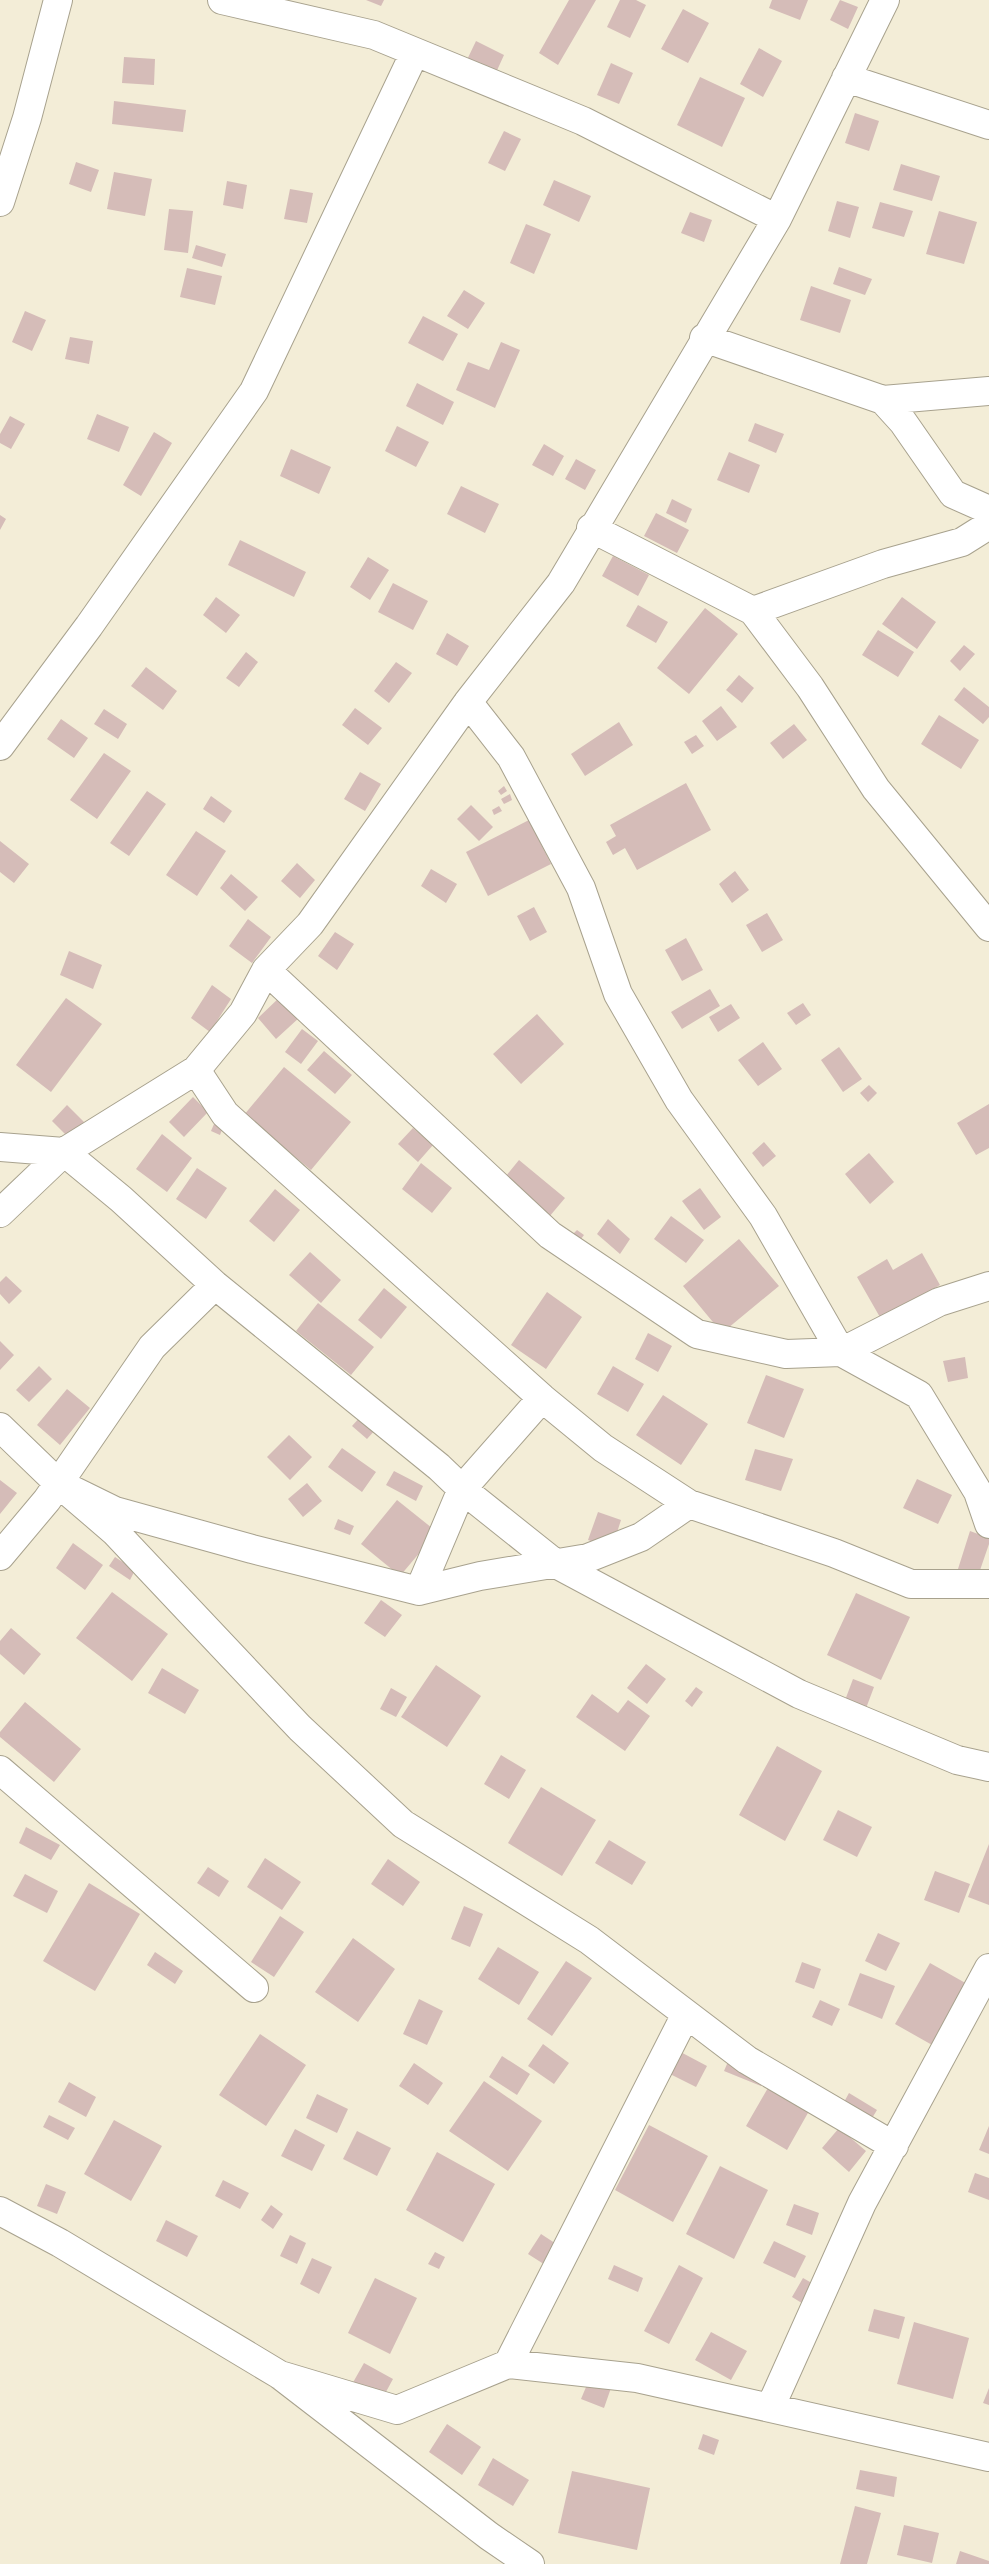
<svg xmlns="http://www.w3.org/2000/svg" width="989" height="2564" font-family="Rubik,sans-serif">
  <rect width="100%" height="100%" fill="#f3edd7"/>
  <path fill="#d5bcb8" d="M366,0H384L381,6Z
    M569,0H596L558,65L539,53Z
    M620,0H636L646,5L630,38L607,27Z
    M772,0H808L800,20L769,8Z
    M840,0L858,7L848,29L830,20Z
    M683,9L709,23L688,63L661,49Z
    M476,41L504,55L494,77L465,64Z
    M759,48L782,61L763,97L740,84Z
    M124,57L155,59L154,85L122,83Z
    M611,63L633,73L619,104L597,95Z
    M700,77L745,98L722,147L677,125Z
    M114,101L186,110L183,132L112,124Z
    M855,113L879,121L869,151L845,143Z
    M504,131L521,139L505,171L488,163Z
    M76,162L99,170L91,192L69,184Z
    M901,164L940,176L932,201L893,190Z
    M114,172L152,179L145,216L107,209Z
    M554,180L591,196L579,222L543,205Z
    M227,181L247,185L243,209L223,205Z
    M290,189L313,193L307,223L284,219Z
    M837,201L859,207L850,238L828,231Z
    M880,202L913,211L904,237L872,228Z
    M169,209L193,211L188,253L164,250Z
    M939,211L977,222L964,264L926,254Z
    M690,212L712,220L704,242L681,233Z
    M526,224L551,234L534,274L510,263Z
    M196,245L226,254L222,267L192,258Z
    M839,267L872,279L865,295L833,284Z
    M187,268L222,276L215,305L180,297Z
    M811,286L851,300L840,333L800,320Z
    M464,290L485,303L468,329L447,316Z
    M25,311L46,320L32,351L12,342Z
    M423,316L458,334L443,361L408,343Z
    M70,337L93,341L89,364L65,359Z
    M501,342L520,350L495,408L456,390L468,362L489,370Z
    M417,383L454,402L443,425L406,406Z
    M97,414L129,427L119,452L87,439Z
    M10,416L25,424L11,449L0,443V434Z
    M755,423L784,434L776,453L748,441Z
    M397,426L429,442L416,467L385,451Z
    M154,432L172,443L141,496L123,485Z
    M544,444L564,456L553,476L532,465Z
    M291,449L331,467L319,494L280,476Z
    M729,452L760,465L749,493L717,480Z
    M576,459L596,470L585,490L565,479Z
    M461,486L499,504L485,533L447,514Z
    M672,499L692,509L686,523L666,513Z
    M656,513L689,530L677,553L644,536Z
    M0,515L6,519L0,530Z
    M240,540L306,572L294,597L228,565Z
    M613,556L649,575L638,596L602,576Z
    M368,557L389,570L370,600L350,587Z
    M393,583L428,601L413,630L378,612Z
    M216,597L240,615L226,633L203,615Z
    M902,597L936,622L917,649L882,624Z
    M638,605L668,622L656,643L626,626Z
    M705,608L738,634L689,694L657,668Z
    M878,630L914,652L898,677L862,655Z
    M447,633L469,646L457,666L436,654Z
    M964,645L975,654L960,671L950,661Z
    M246,652L258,662L239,687L226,678Z
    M396,662L412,673L389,703L374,691Z
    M146,667L177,691L163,710L131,686Z
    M739,675L754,688L742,703L726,690Z
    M964,687L989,707V717L983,724L954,700Z
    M721,706L737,727L717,741L702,721Z
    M355,708L382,728L368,745L342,725Z
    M104,709L127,724L118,739L94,724Z
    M939,715L979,740L961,769L921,744Z
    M61,719L88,738L74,758L47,739Z
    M619,722L633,745L585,776L571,754Z
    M794,724L807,740L783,759L770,743Z
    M696,735L704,746L692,754L684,742Z
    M104,753L131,771L97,819L70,800Z
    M360,772L381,784L365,811L344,799Z
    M686,783L711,830L637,870L625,848L613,855L606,842L616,836L610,825Z
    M504,786L507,791L501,795L498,791Z
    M147,791L166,804L129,856L110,843Z
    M510,794L512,800L504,804L501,799Z
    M211,796L232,811L224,823L203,809Z
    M471,805L493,827L479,841L457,819Z
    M499,806L502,811L494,815L492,810Z
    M529,820L551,864L488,896L466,852Z
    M196,831L226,851L197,896L166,875Z
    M0,841L29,864L14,883L0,872Z
    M297,863L315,880L300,898L281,881Z
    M431,869L457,884L446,903L421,886Z
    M735,871L749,890L732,903L719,884Z
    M231,874L258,897L245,911L220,888Z
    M534,907L547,932L530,941L517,916Z
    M767,913L783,940L762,952L746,925Z
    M248,919L271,937L252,963L229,946Z
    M335,932L354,944L337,970L318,956Z
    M686,938L703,970L682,981L665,950Z
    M69,951L102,965L93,989L60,975Z
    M212,985L231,999L210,1032L191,1018Z
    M710,989L720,1006L682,1029L671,1012Z
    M281,996L300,1017L276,1039L258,1018Z
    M66,998L102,1024L51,1092L16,1065Z
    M803,1003L811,1015L796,1025L787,1013Z
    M731,1004L740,1018L718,1032L709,1017Z
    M537,1014L564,1044L521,1084L493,1054Z
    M302,1029L318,1041L301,1064L285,1052Z
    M763,1042L782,1069L758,1086L738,1060Z
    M839,1047L862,1079L843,1092L821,1060Z
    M324,1051L352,1075L335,1094L307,1070Z
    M284,1067L351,1122L311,1170L244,1115Z
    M869,1085L877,1093L868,1102L860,1093Z
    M193,1097L208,1112L184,1137L169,1122Z
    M989,1104V1148L976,1155L957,1123Z
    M67,1105L84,1122L69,1138L52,1121Z
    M214,1124L223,1127L220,1135L211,1131Z
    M413,1128L433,1145L418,1162L398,1144Z
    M162,1134L192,1158L167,1192L136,1169Z
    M764,1142L776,1156L763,1167L752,1153Z
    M869,1153L894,1182L870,1204L845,1174Z
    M519,1160L565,1198L549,1217L502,1181Z
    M421,1163L452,1188L432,1213L402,1189Z
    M197,1168L227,1188L206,1219L176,1199Z
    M700,1188L721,1217L704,1230L682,1201Z
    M275,1189L300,1210L274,1242L249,1221Z
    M671,1216L704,1240L686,1263L654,1239Z
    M608,1219L630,1239L620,1254L597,1234Z
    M577,1230L584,1235L578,1243L570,1237Z
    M739,1239L779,1286L722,1333L683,1286Z
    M310,1252L341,1280L321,1303L289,1275Z
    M922,1253L940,1285L881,1319L857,1277L887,1259L893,1270Z
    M6,1276L22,1291L9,1304L0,1294V1282Z
    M384,1288L407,1307L381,1339L358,1320Z
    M547,1292L582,1317L546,1369L511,1345Z
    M318,1303L374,1347L351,1375L296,1331Z
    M648,1333L672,1346L658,1372L635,1359Z
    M0,1341L14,1355L0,1370Z
    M965,1357L968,1378L948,1382L943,1361Z
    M39,1366L52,1379L29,1402L16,1390Z
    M613,1366L644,1384L628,1412L597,1394Z
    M766,1375L804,1389L784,1438L747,1423Z
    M67,1389L90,1408L60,1445L37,1425Z
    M663,1395L708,1424L681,1465L636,1435Z
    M361,1416L376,1429L367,1439L352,1426Z
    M289,1435L312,1457L290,1480L267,1457Z
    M342,1448L376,1472L362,1492L328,1467Z
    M755,1449L793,1459L781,1491L745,1480Z
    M394,1471L423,1486L416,1501L386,1485Z
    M917,1479L952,1495L938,1524L903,1508Z
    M0,1480L17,1493L0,1514Z
    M307,1483L322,1501L303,1517L288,1499Z
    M397,1500L437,1532L400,1576L361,1544Z
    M598,1512L621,1520L612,1548L588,1540Z
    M338,1519L354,1526L350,1535L334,1529Z
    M970,1531L989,1538V1544L978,1576L958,1569Z
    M73,1543L103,1565L85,1590L56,1568Z
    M115,1557L135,1570L130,1580L109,1566Z
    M112,1592L168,1634L132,1681L76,1638Z
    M856,1593L910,1617L881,1680L827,1655Z
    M381,1600L402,1615L385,1637L364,1623Z
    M11,1628L41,1654L24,1675L0,1654V1641Z
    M646,1664L666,1679L647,1704L627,1688Z
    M436,1665L481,1696L447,1747L401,1717Z
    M162,1668L199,1690L185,1714L148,1693Z
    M853,1679L874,1687L865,1711L844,1703Z
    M696,1687L703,1692L692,1707L685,1701Z
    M391,1688L407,1697L396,1717L380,1709Z
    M592,1694L618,1713L628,1700L650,1716L625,1751L576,1717Z
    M25,1702L81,1749L54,1782L0,1737V1732Z
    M777,1746L822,1771L785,1841L739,1815Z
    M501,1755L526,1770L509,1799L484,1784Z
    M541,1787L596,1820L562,1876L508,1843Z
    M838,1810L872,1827L857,1857L823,1840Z
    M26,1827L60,1845L51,1860L19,1843Z
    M609,1840L646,1862L632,1885L595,1863Z
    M989,1844V1905L968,1897Z
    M265,1858L301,1882L282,1910L247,1887Z
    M388,1859L420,1882L403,1906L371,1884Z
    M208,1867L229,1881L219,1897L197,1883Z
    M935,1871L970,1884L959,1913L924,1900Z
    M25,1874L58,1891L47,1913L13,1896Z
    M89,1883L140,1914L95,1991L43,1961Z
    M464,1906L483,1914L470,1947L451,1939Z
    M280,1916L304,1932L274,1977L251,1962Z
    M878,1933L900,1943L886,1971L865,1961Z
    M353,1938L395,1969L358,2022L315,1992Z
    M498,1947L539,1972L519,2005L478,1979Z
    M155,1952L183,1971L175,1984L147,1965Z
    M566,1961L592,1978L552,2036L527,2019Z
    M802,1962L821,1969L814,1989L795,1982Z
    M930,1963L976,1989L941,2050L895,2024Z
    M860,1973L895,1986L882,2019L848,2005Z
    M419,1999L443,2011L427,2045L403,2034Z
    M820,2000L840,2009L832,2026L812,2017Z
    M260,2034L306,2065L266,2126L219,2095Z
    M543,2044L569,2063L554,2084L528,2066Z
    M673,2048L707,2066L696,2087L662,2070Z
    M502,2056L530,2074L517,2095L489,2077Z
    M730,2057L766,2073L761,2086L724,2071Z
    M414,2063L443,2083L428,2105L399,2086Z
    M484,2081L542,2121L508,2171L449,2131Z
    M772,2081L813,2104L787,2150L746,2126Z
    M69,2082L96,2097L86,2117L58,2102Z
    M849,2093L877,2110L866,2128L839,2111Z
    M317,2094L348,2109L337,2133L306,2118Z
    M49,2115L75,2128L68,2140L43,2127Z
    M114,2120L162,2146L131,2201L84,2174Z
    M649,2125L708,2156L673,2222L615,2190Z
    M989,2126V2154L979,2150Z
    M839,2128L866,2151L849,2172L822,2148Z
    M295,2129L325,2145L312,2171L281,2156Z
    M357,2131L391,2148L377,2176L343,2159Z
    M437,2152L495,2184L463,2242L406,2210Z
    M720,2166L768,2190L734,2259L686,2234Z
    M975,2173L989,2178V2200L968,2192Z
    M223,2180L249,2193L240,2209L215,2196Z
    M46,2184L66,2192L57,2214L37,2206Z
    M794,2204L819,2213L812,2235L786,2225Z
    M271,2205L283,2214L273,2229L261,2220Z
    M166,2220L198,2236L187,2257L156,2241Z
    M541,2234L564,2249L550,2268L528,2254Z
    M290,2235L306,2243L297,2264L280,2256Z
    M774,2241L806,2256L795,2278L763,2263Z
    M435,2252L445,2257L439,2269L428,2264Z
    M312,2258L332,2267L319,2294L300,2284Z
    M614,2265L643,2278L638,2292L608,2279Z
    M679,2265L703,2278L669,2344L644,2331Z
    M375,2278L417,2298L390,2354L348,2333Z
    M803,2278L817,2286L805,2305L792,2297Z
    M874,2309L905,2317L899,2339L868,2331Z
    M914,2322L969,2338L953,2399L897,2384Z
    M711,2332L747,2351L731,2380L695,2360Z
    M364,2363L393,2379L381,2401L351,2386Z
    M589,2380L611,2388L604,2408L581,2399Z
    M989,2388V2405L983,2403Z
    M447,2424L481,2447L462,2475L429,2452Z
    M703,2434L719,2440L714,2455L698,2449Z
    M493,2458L529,2480L513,2506L478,2485Z
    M860,2470L897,2477L894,2497L856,2489Z
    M572,2471L650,2488L637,2550L558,2533Z
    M855,2506L881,2513L867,2564H840Z
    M904,2525L939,2533L932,2563L897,2555Z
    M960,2551L989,2561V2564H956Z"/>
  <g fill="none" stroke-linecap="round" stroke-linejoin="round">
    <defs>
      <path id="minor" d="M222,0L374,35L583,121L777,219
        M846,78L989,125
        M0,202L27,118L58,0
        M704,338L883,400L903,422L953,494L989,510
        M883,400L989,391
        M591,528L753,611L883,564L962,542L989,525
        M753,611L810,687L876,789L989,927
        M468,702L511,757L581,888L618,994L679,1100L763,1216L841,1352L919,1395L978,1492L989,1524
        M0,746L89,626L254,391L415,52
        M266,970L550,1235L697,1334L786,1354L841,1352L939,1302L989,1286
        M196,1070L225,1114L542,1398L603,1448L689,1504L834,1553L911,1584H989
        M0,1147L64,1152L121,1199L215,1285L439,1467L462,1489L556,1564L799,1694L957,1760L989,1767
        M0,1213L64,1152L196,1070L243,1013L266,970L310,924L468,702L561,583L777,219L885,0
        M0,1427L58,1483L115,1511L252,1549L419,1591L480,1576L588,1558L641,1537L689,1504
        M58,1483L114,1531L300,1728L403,1824L589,1940L747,2060L894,2146
        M0,1556L47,1500L152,1347L215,1285
        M419,1591L462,1489L542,1398
        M0,1770L254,1988
        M0,2211L60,2243L280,2375L489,2536L530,2564
        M508,2364L686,2014
        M280,2375L397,2410L508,2364L637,2378L989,2457
        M770,2408L862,2203L989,1968"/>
    </defs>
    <use href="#minor" stroke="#a8a28e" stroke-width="30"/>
    <use href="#minor" stroke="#fff" stroke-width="28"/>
  </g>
</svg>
